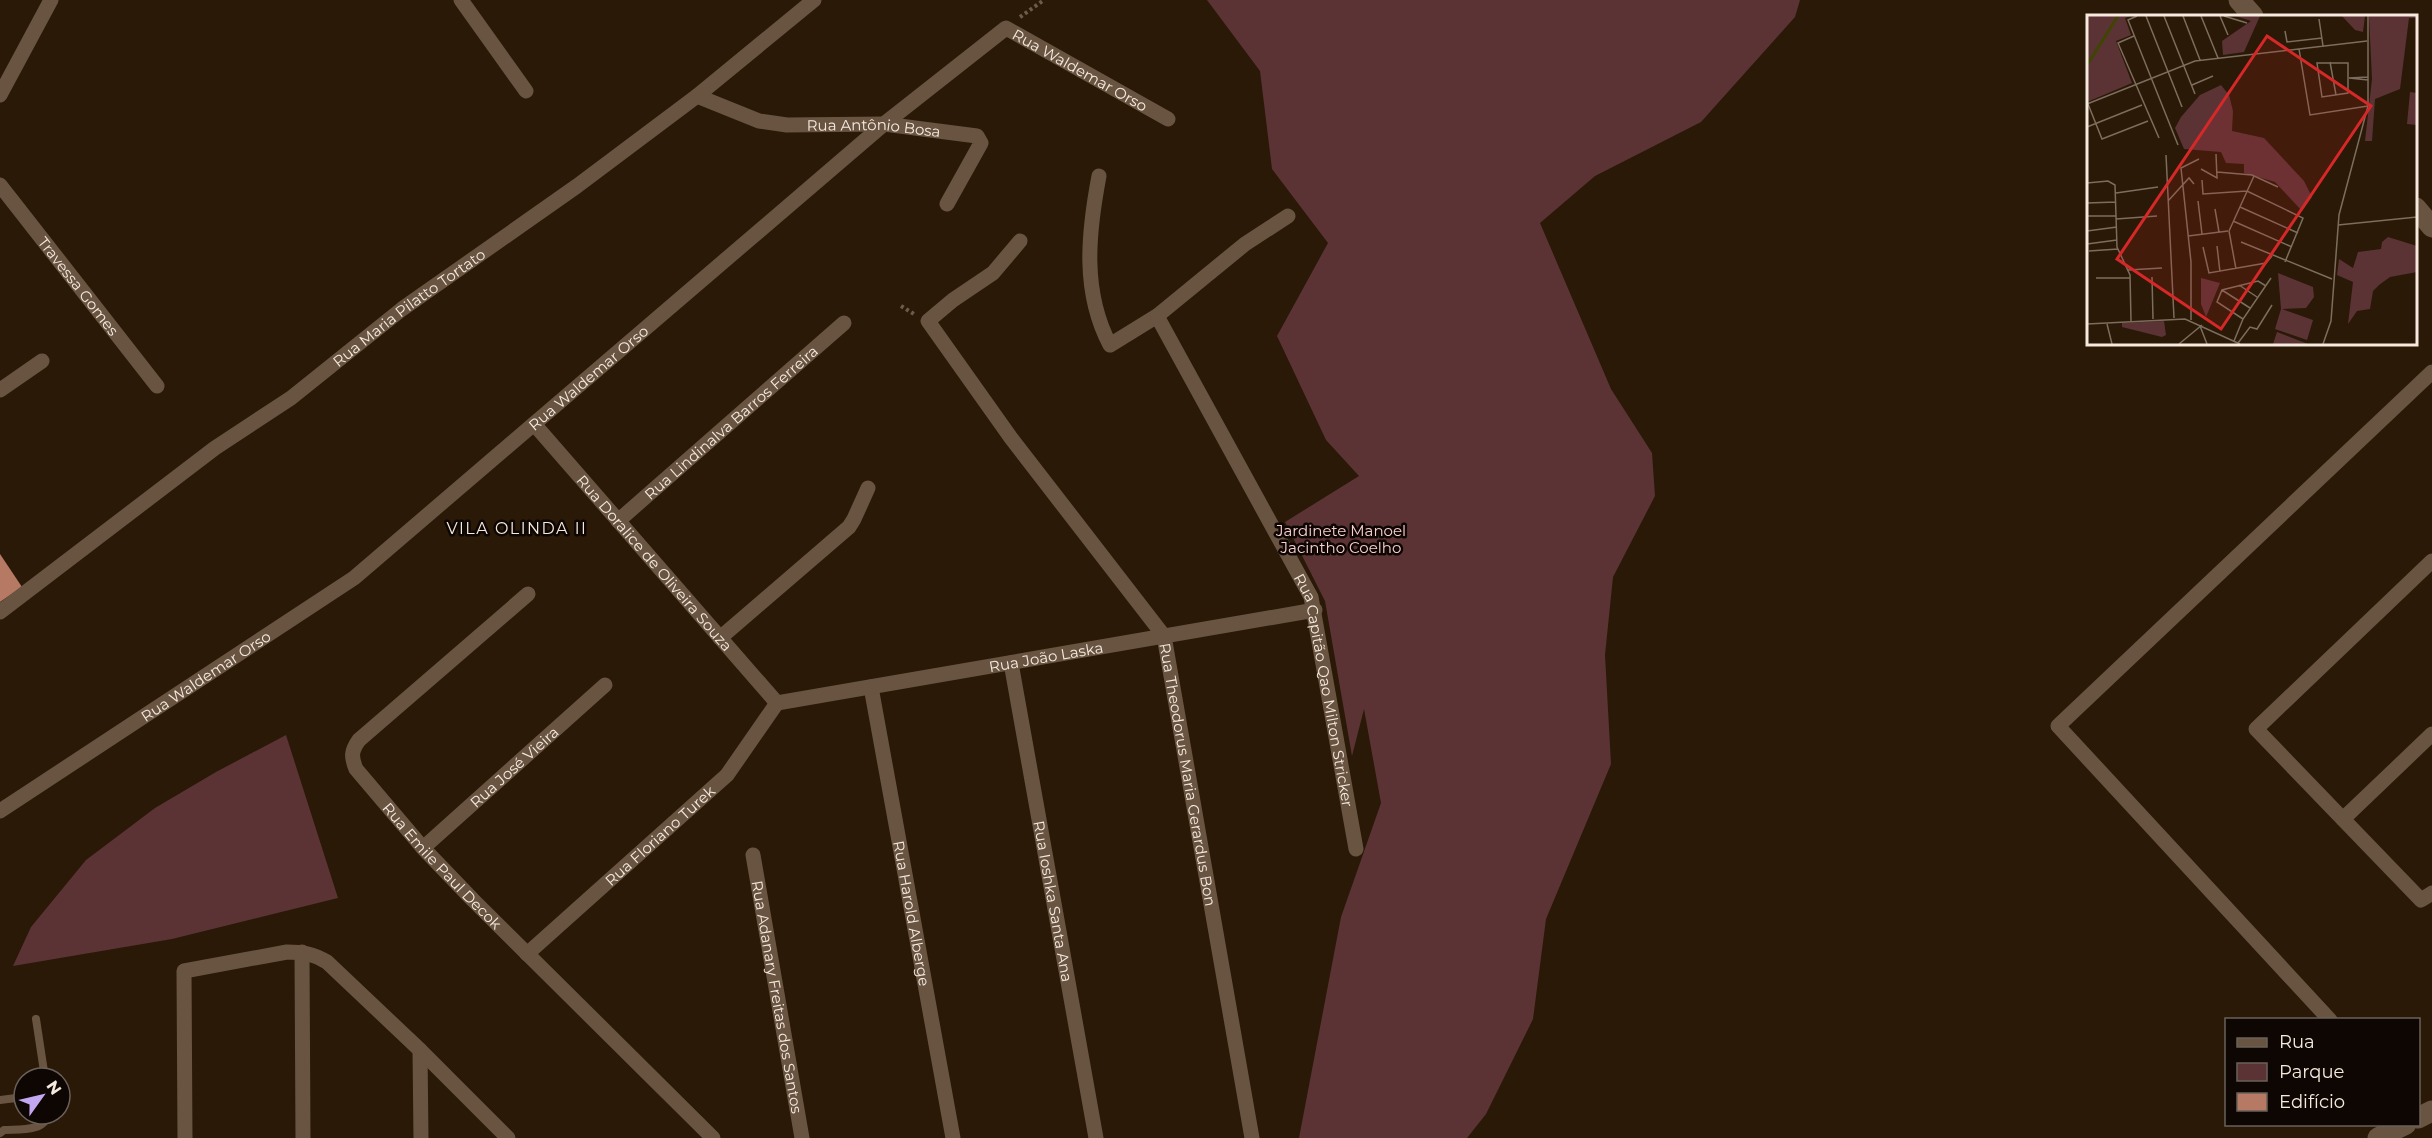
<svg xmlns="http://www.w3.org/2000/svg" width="2432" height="1138" font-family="Montserrat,sans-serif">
  <rect width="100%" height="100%" fill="#2a1907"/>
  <path fill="#5b3335" d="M1207,0H1800L1795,17L1701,122L1595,176L1540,223L1611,389L1652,453L1655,496L1613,577L1605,655L1611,764L1546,919L1533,1019L1486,1114L1467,1138H1299L1341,917L1381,803L1364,709L1352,756L1325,601L1285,522L1359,476L1326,440L1277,336L1328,243L1272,169L1260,71Z
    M286,735L338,898L172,939L13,966L31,927L86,860L155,808L216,772Z"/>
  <path fill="#b57964" d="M0,554L22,587L0,602Z"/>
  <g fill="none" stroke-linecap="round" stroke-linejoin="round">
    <path stroke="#6a5b4b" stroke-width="4" stroke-dasharray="3 3" stroke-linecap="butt" d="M1020,17L1044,0
      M901,306L914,314"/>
    <path stroke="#685441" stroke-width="8" d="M36,1019L45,1078
      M0,1100L24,1097
      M0,1133L4,1130C19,1129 45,1132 48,1114"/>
    <g stroke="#685441" stroke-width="15">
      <path d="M461,0L526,91"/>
      <path d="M0,95L51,0"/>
      <path id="s1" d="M697,96L759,121L787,125L884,124L977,136L981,143L947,204"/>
      <path d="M1099,176C1088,234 1082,292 1110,345L1157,316L1245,244L1288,216"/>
      <path id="s2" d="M0,185L157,386"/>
      <path id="s3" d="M1020,241L993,273L953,300L928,321L1011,438L1164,636L1252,1138"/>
      <path id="s4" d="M1157,316L1311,597L1356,849"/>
      <path d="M0,390L42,361"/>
      <path id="s5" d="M534,424L777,703"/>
      <path id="s6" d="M618,521L844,323"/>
      <path d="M2432,561L2256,729L2421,900L2432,893"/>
      <path id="s7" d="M528,594L359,740C351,751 351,757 356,769L423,848L473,900L713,1138"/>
      <path id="s8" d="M0,612L215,448L291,398L402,309L577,186L697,96L814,0"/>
      <path d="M720,638L849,527L854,519L868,488"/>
      <path id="s9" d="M1011,663L1096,1138"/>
      <path id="s10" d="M871,687L953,1138"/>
      <path id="s11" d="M777,703L1315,610"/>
      <path id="s12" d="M0,811L354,578L884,124L1006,28L1168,119"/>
      <path d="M2343,819L2432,734"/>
      <path id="s13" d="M423,848L605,685"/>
      <path id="s14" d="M753,855L802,1138"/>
      <path d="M302,952L303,1138"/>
      <path id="s15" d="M527,954L727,775L777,703"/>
      <path d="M2330,1020L2058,726L2432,372"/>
      <path d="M420,1050L421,1138"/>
      <path d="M185,1138L184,971L287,952C303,952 314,954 327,962L420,1050L508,1138"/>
    </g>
    <path stroke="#685441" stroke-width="21" d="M2239,0L2253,16
      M2416,208L2432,227
      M2418,1118L2432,1111
      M2378,1138L2406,1124"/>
  </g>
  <g text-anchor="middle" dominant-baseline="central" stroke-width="5" stroke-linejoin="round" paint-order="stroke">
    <g font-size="15" fill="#f6eadf" stroke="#0d0602">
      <text stroke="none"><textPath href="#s12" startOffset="1362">Rua Waldemar Orso</textPath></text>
      <text stroke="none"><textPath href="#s1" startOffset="182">Rua Antônio Bosa</textPath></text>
      <text stroke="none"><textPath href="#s2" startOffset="128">Travessa Gomes</textPath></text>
      <text stroke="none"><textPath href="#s8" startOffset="510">Rua Maria Pilatto Tortato</textPath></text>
      <text stroke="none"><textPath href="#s12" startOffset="732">Rua Waldemar Orso</textPath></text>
      <text stroke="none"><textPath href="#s6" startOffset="150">Rua Lindinalva Barros Ferreira</textPath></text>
      <text stroke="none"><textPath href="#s5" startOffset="184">Rua Doralice de Oliveira Souza</textPath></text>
      <text stroke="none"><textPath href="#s11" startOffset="273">Rua João Laska</textPath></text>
      <text stroke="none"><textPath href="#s12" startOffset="246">Rua Waldemar Orso</textPath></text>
      <text stroke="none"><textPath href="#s4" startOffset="414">Rua Capitão Qao Milton Stricker</textPath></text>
      <text stroke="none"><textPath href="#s13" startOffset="122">Rua José Vieira</textPath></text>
      <text stroke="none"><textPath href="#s3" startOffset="657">Rua Theodorus Maria Gerardus Bon</textPath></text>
      <text stroke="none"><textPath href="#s15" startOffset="178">Rua Floriano Turek</textPath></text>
      <text stroke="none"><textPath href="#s7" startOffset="384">Rua Emile Paul Decok</textPath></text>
      <text stroke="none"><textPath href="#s9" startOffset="242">Rua Ioshka Santa Ana</textPath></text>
      <text stroke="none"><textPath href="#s10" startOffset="230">Rua Harold Alberge</textPath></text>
      <text stroke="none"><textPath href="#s14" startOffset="144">Rua Adanary Freitas dos Santos</textPath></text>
    </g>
    <g font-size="15" fill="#f8d0d2" stroke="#0d0602">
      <text x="1341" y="530">Jardinete Manoel<tspan x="1341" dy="17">Jacintho Coelho</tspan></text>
    </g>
    <g font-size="16" letter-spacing="1.5" fill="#f6eadf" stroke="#0d0602">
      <text x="517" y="528">VILA OLINDA II</text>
    </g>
  </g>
  <g transform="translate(2087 15)">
    <rect width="330" height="330" fill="#2a1907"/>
    <path d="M0,1H44L38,3L44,20L29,26L45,68L0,87ZM149,1H173L157,37L136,40L135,26L164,6ZM255,1H278L276,17L268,15ZM282,1H330V3H322L313,74L288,84L285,126H278L285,64ZM134,70L142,80L146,96L145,116L177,123L217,166L225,182L215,196L188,167L157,158V149L139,148L134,137L97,134L88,113L94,102L113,80ZM323,77L330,78V110L320,109ZM301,222L330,231V257L303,262L292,270L286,276L283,294L270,296L261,309L266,267L250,260L252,244L266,253L271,237L294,234L295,227ZM191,258L226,272L227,282L219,293L195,294L226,305L220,325L188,314L194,294ZM114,263L133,268L119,302L114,289ZM77,306L79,320L75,322L35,312V308ZM190,317L221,329H186Z" fill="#5b3335"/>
    <path fill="none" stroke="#3f4403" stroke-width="3" d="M0,50L31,1"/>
    <path fill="none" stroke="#7c6d5d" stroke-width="1.5" d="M50,1L41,5L91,130M59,1L95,92M77,1L108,79M96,1L113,45M114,1L131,43M133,1L141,20M137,1L160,8M232,4L236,31M198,16L200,27L235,23M47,21L31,28L72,123M212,34L223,100L281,91M243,47L249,80M230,48H261V78L235,82ZM262,63L281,62M262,63L281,65M105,70L126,61M0,89L108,46L280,26M1,89L15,124L61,106M0,112L55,90M79,140L87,303M114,154L130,163L129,139M130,157L165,160L191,172M115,165L116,179L160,176L216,203L198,247M0,168L21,166L28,170L30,232L43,260L44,306M29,178L71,172M81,186L102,163L107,169M111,186L115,219M0,188L29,187M153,192L211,218M128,194L132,217M0,201H29M29,204L70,201M146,206L205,232M251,210L330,202M0,216L30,212M142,216L167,161M142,216L149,254M101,221L141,216M154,227L245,264M0,229L30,225M130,231L133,257M116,232L122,258L179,248L185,241M2,236L31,234M41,255L75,253M65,262L66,304M9,263H43M152,270L170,282M135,275L163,293M156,304L130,287L135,275L171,266L179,271M104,305V247L94,153L112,144M0,309L98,304L153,329M20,309L25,329M113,311L120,329M147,326L156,304L184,263M151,328L163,312L170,314L185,290M92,329L115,310M236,329L244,306L252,200L281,91V1"/>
    <path fill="#d62828" fill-opacity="0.15" stroke="#d62828" stroke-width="3" d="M180,21L284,91L134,314L30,244Z"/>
    <rect width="330" height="330" fill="none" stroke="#f6eadf" stroke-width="3"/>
  </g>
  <rect x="2225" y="1018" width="195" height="108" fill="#0d0602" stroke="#6a615a" stroke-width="1.5"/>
  <rect x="2237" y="1038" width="30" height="9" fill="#685441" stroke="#6a615a" stroke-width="1.5"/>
  <text x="2279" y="1048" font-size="18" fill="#f6eadf">Rua</text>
  <rect x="2237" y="1063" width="30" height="18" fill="#5b3335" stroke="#6a615a" stroke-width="1.5"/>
  <text x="2279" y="1078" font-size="18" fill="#f6eadf">Parque</text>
  <rect x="2237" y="1093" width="30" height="18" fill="#b57964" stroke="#6a615a" stroke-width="1.5"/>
  <text x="2279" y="1108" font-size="18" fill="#f6eadf">Edifício</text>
  <g transform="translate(42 1096) rotate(56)"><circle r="28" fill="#0d0602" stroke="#6a615a" stroke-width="1.5"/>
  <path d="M0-4.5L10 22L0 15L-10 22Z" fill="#c4a7f1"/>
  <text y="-9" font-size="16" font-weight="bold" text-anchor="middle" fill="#f6eadf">N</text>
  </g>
</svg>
